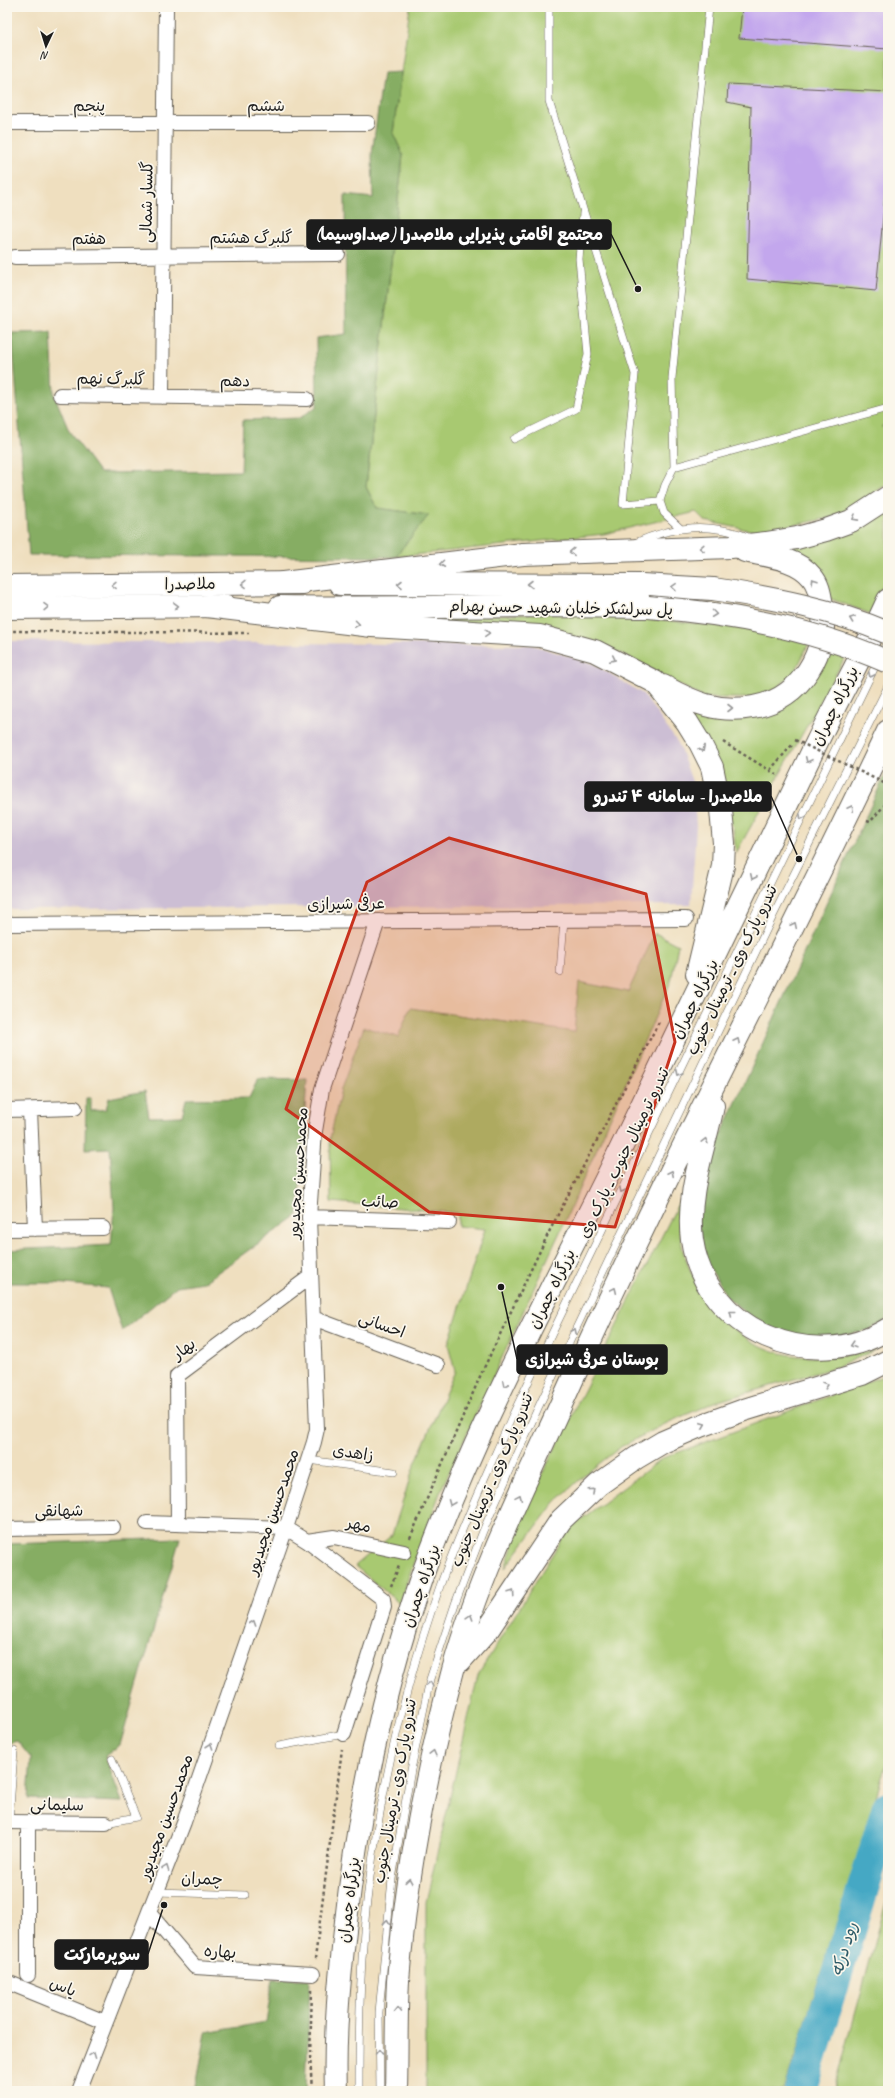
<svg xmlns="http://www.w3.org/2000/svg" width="895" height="2098" font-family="Caveat,'Playpen Sans Arabic',sans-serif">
  <rect width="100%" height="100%" fill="#fbf7ec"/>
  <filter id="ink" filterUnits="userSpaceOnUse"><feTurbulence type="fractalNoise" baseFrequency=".025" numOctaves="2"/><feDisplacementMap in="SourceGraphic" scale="8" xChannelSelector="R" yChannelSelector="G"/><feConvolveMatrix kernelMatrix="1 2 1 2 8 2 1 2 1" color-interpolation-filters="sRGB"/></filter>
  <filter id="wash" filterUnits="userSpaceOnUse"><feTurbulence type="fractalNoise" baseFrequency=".012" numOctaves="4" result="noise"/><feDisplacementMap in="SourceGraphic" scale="16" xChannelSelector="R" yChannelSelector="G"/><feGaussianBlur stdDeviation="0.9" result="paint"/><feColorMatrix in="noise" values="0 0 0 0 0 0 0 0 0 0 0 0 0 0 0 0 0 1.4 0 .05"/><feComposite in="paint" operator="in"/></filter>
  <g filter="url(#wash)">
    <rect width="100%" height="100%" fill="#efdfbf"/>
    <path fill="#ccbed4" d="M7,641L532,645L594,664L643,694L678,743L693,784L696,826L691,905L7,909Z"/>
    <path fill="#a8c971" stroke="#627246" d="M410,7H888V423L881,427L888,425V484L835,517L758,532L705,521L696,512L604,534L395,557L428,515L377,508L366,487L403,156L393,133Z
      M888,505V572L871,614L831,599L775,550Z
      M538,613L616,615L757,630L809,643L795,672L777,688L758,698H704L621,653L382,620Z
      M829,647L847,654L736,853L733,828L680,704L703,717L720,720L747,718Z
      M655,933L678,945L671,981L564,1223L441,1490L399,1603L355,1566L392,1535L414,1466L455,1371L448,1345L485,1229L458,1226V1213L331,1202L330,1139L341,1089L364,1027L398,1037L410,1008L574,1032L579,982L628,992Z
      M680,1200C679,1219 679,1239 685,1257C701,1303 740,1347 790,1355C819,1360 847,1355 875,1350L840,1366L715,1402L669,1422L622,1446L587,1473L555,1502L505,1568L527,1504Z
      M888,1374V1758L784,2091H426V1902L478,1675L568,1529L663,1458Z
      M888,1895V2091H834Z"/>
    <path fill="#86ad63" stroke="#516440" d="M401,72L393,133L403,155L366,487L377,508L429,515L395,557L29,555L12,333L51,332L54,394L69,431L100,473L241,471L243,420L300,418L317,406L316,338L346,334L345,195L373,198L372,154L383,73Z
      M888,768V1319L869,1330L822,1339L795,1336L767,1327L747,1314L727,1297L706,1261L698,1222L711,1157Z
      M258,1079L307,1080L298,1215L204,1282L177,1286L122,1331L108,1288L54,1283H7V1250L111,1245L114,1208L110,1148L85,1149L86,1098H91V1111L106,1109L109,1098L145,1091L149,1117L182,1116L186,1099L249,1098Z
      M180,1538L120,1745L105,1756L122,1802L28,1799L31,1758L17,1741L7,1744V1544Z
      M273,1979H310L306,2091H195L206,2033L266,2022Z"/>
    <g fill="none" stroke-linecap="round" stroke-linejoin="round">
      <path stroke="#44a8c4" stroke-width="32" d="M801,2091L888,1807"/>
    </g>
    <g id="blocks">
      <path fill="#c3a7ed" d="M742,7H888V49L739,38Z
        M728,84L888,92V165L876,291L747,279L751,107L727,102Z"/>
    </g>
  </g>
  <g filter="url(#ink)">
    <use href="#blocks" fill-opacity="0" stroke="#666055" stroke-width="1"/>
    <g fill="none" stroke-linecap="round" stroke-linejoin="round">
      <defs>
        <path id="service" d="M549,7V101L635,374L623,504L660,501
          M514,439L576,409L588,354L579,259L583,213
          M674,467L888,408
          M680,528L664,513L660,501L665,485L674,467L672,378L709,7
          M635,543C675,525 710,522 751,538
          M560,972L564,920
          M309,1460L394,1472
          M279,1746L344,1734
          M9,1822L14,1751
          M106,1823L136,1817L112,1759
          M158,1892L245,1895
          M359,2091C359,2022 360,1952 369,1884C382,1782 406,1682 440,1586C461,1528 488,1471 513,1414L888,640
          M380,2091L379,2012L392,1879L411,1770L430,1679L455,1604L483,1531L538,1408L773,916L888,686"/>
        <path id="minor" d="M13,123H368
          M15,257L338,254
          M60,395L307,399
          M162,397L166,7
          M7,924L686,919
          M7,1110L75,1108
          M30,1110L35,1229
          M309,1217L449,1222
          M7,1229L103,1228
          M313,1318L438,1365
          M147,1523L286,1528L307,1541L383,1599L384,1607L344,1734
          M178,1524L177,1376L311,1276
          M7,1529L113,1527
          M307,1541L334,1537L404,1552
          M7,1822L106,1823
          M149,1913L195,1967L313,1974
          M28,1975V1822
          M7,1982L105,2022
          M79,2091L184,1822L286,1528L314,1442L317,1429L309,1217L315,1131L322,1089L378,921"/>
        <path id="primary" d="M340,584L642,585L713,589
          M7,586L302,583
          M280,607C403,609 525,604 648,607
          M7,608L226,606"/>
        <path id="trunk" d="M283,583L523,554L731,547L766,543L797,538L826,530L851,521L888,497
          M207,606L372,626L540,636L595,651L655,682L687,722L700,743L712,767L721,810L724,843L723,866L697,974
          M663,686C694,703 717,713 753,707C801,700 830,650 822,605C820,595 819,585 812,577C797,558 767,556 745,551
          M713,1106C704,1150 686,1195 692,1240C705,1330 812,1376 888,1329
          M460,1661L487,1631L561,1520L598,1485L636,1458L663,1442L700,1426L744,1410L862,1374L888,1361
          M336,2091C334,2037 339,1984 345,1930C358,1809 382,1691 422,1576C471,1438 544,1304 609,1173C679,1031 747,887 816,744C839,696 866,649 888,600
          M396,2091C397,2054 396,2017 398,1981C406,1876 426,1772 453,1670C481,1569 530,1474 573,1378C672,1160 785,948 888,731"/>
      </defs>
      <use href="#service" stroke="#666055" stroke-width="8"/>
      <use href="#minor" stroke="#666055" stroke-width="16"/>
      <use href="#primary" stroke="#666055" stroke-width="24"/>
      <use href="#trunk" stroke="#666055" stroke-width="24"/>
      <path stroke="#666055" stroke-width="2.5" stroke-dasharray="3 3" stroke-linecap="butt" d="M7,631L249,633
        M723,742L779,776
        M770,770L793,744
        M867,821L870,822L888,801
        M410,1538L482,1372L550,1230L660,1020
        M391,1586L399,1566
        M315,1959L342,1749
        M312,1990L310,2055L312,2091"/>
      <use href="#service" stroke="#fff" stroke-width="7"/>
      <use href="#minor" stroke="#fff" stroke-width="14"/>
      <use href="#primary" stroke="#fff" stroke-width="22"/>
      <use href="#trunk" stroke="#fff" stroke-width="22"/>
      <defs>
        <path id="primary-bridge" d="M713,589C774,598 832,609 888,633
          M648,607C729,613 813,629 888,662"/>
      </defs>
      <use href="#primary-bridge" stroke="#666055" stroke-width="24" stroke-linecap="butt"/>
      <path stroke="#666055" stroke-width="2.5" stroke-dasharray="3 3" stroke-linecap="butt" d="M795,740L888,785"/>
      <use href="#primary-bridge" stroke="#fff" stroke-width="22"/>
    </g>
    <defs><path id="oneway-chevron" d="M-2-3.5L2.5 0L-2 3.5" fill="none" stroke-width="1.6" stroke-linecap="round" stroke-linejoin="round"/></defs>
    <g stroke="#999">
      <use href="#oneway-chevron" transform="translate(855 518) rotate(151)"/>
      <use href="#oneway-chevron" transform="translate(702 548) rotate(178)"/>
      <use href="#oneway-chevron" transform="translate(572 552) rotate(178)"/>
      <use href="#oneway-chevron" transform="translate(442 564) rotate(173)"/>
      <use href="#oneway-chevron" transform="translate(814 581) rotate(-123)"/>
      <use href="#oneway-chevron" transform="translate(244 584) rotate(179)"/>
      <use href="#oneway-chevron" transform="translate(400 584) rotate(-180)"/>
      <use href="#oneway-chevron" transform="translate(530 584) rotate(-180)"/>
      <use href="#oneway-chevron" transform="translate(114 585) rotate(179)"/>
      <use href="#oneway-chevron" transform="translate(674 587) rotate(-177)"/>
      <use href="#oneway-chevron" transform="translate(176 606) rotate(-1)"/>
      <use href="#oneway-chevron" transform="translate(46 607) rotate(-1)"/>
      <use href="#oneway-chevron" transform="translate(714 614) rotate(7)"/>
      <use href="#oneway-chevron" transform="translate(852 619) rotate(-160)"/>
      <use href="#oneway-chevron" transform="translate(357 624) rotate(7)"/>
      <use href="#oneway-chevron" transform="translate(487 633) rotate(4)"/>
      <use href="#oneway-chevron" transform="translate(613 659) rotate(25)"/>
      <use href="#oneway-chevron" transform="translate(871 675) rotate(116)"/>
      <use href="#oneway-chevron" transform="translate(730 708)"/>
      <use href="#oneway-chevron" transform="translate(702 749) rotate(63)"/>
      <use href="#oneway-chevron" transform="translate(808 760) rotate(115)"/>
      <use href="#oneway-chevron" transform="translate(851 808) rotate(-64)"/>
      <use href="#oneway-chevron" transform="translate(802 817) rotate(116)"/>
      <use href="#oneway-chevron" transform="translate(753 877) rotate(115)"/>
      <use href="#oneway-chevron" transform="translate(794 925) rotate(-64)"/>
      <use href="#oneway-chevron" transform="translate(737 1041) rotate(-64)"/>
      <use href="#oneway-chevron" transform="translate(679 1073) rotate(116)"/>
      <use href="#oneway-chevron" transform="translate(705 1141) rotate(-76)"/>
      <use href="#oneway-chevron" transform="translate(671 1173) rotate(-63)"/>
      <use href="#oneway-chevron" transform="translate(622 1190) rotate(116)"/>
      <use href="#oneway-chevron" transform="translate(614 1290) rotate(-66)"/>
      <use href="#oneway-chevron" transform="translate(732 1313) rotate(-142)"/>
      <use href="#oneway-chevron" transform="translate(574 1331) rotate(-64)"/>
      <use href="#oneway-chevron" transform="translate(853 1345) rotate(163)"/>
      <use href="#oneway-chevron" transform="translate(505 1384) rotate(116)"/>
      <use href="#oneway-chevron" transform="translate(826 1385) rotate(-18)"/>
      <use href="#oneway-chevron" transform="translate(703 1425) rotate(-21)"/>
      <use href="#oneway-chevron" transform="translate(592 1491) rotate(-43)"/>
      <use href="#oneway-chevron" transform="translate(519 1497) rotate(-66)"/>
      <use href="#oneway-chevron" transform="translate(451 1503) rotate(112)"/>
      <use href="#oneway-chevron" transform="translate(512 1593) rotate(-56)"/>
      <use href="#oneway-chevron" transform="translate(470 1617) rotate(-72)"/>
      <use href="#oneway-chevron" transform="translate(253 1623) rotate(-71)"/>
      <use href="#oneway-chevron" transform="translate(430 1684) rotate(-77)"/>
      <use href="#oneway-chevron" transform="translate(210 1746) rotate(-71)"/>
      <use href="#oneway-chevron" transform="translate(433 1753) rotate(-76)"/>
      <use href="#oneway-chevron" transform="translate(166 1868) rotate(-69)"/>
      <use href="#oneway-chevron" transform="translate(409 1881) rotate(-81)"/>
      <use href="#oneway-chevron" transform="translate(387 1922) rotate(-84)"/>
      <use href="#oneway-chevron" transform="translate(398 2010) rotate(-89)"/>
      <use href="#oneway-chevron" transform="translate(379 2052) rotate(-91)"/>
      <use href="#oneway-chevron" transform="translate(93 2055) rotate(-69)"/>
    </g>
  </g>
  <path fill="#c8321e" fill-opacity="0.2" stroke="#c8321e" stroke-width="3" stroke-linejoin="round" d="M449,838L646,894L675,1042L615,1227L429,1212L286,1109L367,882Z"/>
  <g text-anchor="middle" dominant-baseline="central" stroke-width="3.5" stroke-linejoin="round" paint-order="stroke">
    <g font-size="16" fill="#1c1c1c" stroke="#fbf7ec">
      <text x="89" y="106">پنجم</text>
      <text x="266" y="106">ششم</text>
      <text transform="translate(147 202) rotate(-89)">گلسار شمالی</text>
      <text x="251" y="238">گلبرگ هشتم</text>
      <text x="89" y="239">هفتم</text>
      <text transform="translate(111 379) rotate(1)">گلبرگ نهم</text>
      <text transform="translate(235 381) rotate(1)">دهم</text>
      <text transform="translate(190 584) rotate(-1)">ملاصدرا</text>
      <text transform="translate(561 608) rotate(1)">پل سرلشکر خلبان شهید حسن بهرام</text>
      <text transform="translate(835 706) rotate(-64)">بزرگراه چمران</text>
      <text transform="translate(346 904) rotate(-1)">عرفی شیرازی</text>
      <text transform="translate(732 970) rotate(-64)">تندرو پارک وی ـ ترمینال جنوب</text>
      <text transform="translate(695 999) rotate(-64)">بزرگراه چمران</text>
      <text transform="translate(624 1153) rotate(-64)">تندرو ترمینال جنوب ـ پارک وی</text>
      <text transform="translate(298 1173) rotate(-86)">محمدحسین مجیدپور</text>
      <text transform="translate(380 1202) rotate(2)">صائب</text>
      <text transform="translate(552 1289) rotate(-64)">بزرگراه چمران</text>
      <text transform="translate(382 1325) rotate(20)">احسانی</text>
      <text transform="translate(184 1349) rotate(-37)">بهار</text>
      <text transform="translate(353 1453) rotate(8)">زاهدی</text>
      <text transform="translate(492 1480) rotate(-67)">تندرو پارک وی ـ ترمینال جنوب</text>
      <text transform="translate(59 1511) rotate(-1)">شهانقی</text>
      <text transform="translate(273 1512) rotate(-71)">محمدحسین مجیدپور</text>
      <text transform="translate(359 1525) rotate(12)">مهر</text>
      <text transform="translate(421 1586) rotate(-71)">بزرگراه چمران</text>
      <text transform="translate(395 1791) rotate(-80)">تندرو پارک وی ـ ترمینال جنوب</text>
      <text transform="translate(57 1805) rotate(1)">سلیمانی</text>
      <text transform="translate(166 1817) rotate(-70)">محمدحسین مجیدپور</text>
      <text transform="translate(202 1879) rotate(2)">چمران</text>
      <text transform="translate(349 1900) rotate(-83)">بزرگراه چمران</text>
      <text transform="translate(220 1952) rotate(4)">بهاره</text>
      <text transform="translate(63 1987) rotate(22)">یاس</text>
    </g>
    <g font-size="17" font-style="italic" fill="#2e5b68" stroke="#fbf7ec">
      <text transform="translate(844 1949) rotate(-73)">رود درکه</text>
    </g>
  </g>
  <path fill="none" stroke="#1c1c1c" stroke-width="1.5" d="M638 289L611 234M799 859L771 796M501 1287L517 1359M164 1905L148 1954"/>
  <g fill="#1c1c1c" stroke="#fbf7ec" stroke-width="1.5">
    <circle cx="638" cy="289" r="4"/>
    <circle cx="799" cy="859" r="4"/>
    <circle cx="501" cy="1287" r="4"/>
    <circle cx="164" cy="1905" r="4"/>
  </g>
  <g fill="#1c1c1c" stroke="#1c1c1c" stroke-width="1.5">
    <rect x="307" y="220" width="304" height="29" rx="4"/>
    <rect x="585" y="782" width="186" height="29" rx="4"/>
    <rect x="517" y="1345" width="150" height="29" rx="4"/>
    <rect x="55" y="1940" width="93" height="29" rx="4"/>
  </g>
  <g font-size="17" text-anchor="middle" font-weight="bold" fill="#fff">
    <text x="459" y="240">مجتمع اقامتی پذیرایی ملاصدرا (صداوسیما)</text>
    <text x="678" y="802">ملاصدرا - سامانه ۴ تندرو</text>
    <text x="592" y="1365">بوستان عرفی شیرازی</text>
    <text x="102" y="1960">سوپرمارکت</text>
  </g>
  <rect width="895" height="2098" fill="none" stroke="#fbf7ec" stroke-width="24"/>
  <g transform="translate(46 46) rotate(184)" stroke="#fbf7ec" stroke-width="3" paint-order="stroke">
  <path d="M0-3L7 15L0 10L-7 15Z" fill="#1c1c1c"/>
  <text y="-6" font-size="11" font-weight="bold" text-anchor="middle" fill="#1c1c1c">N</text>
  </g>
</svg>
